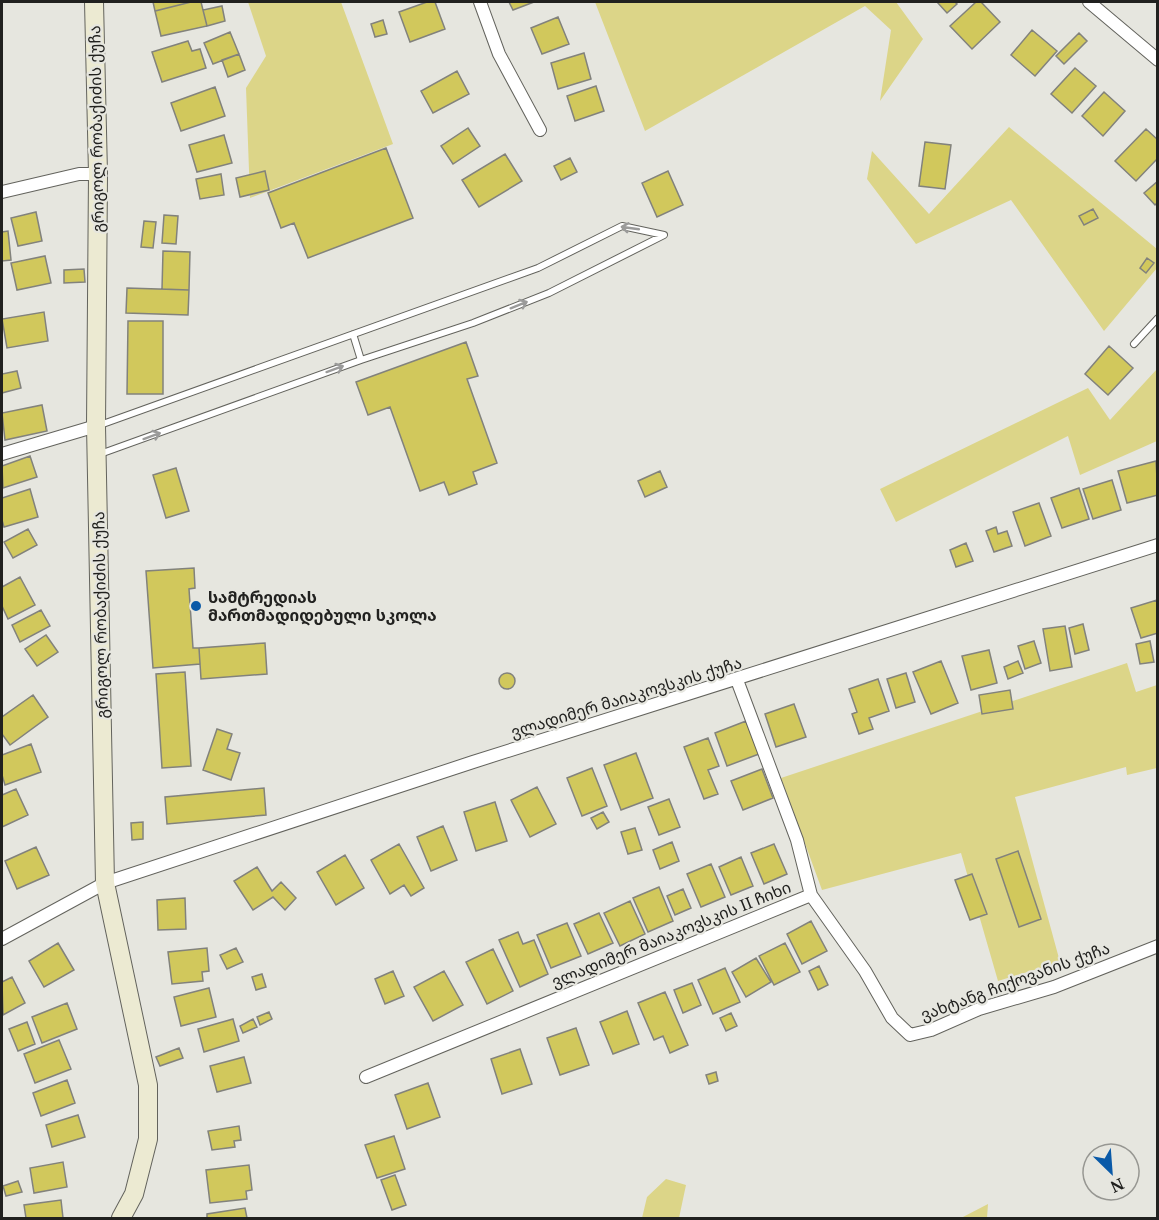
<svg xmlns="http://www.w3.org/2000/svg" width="1159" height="1220" font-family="'Noto Serif','Noto Sans Georgian',serif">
  <rect width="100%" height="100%" fill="#e6e6df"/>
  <path fill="#dcd588" d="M248,2H341L393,144L250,198L246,88L266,56Z
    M595,2H896L923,39L880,101L891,30L865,6L645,131Z
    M1009,127L1157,249V268L1104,331L1011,200L916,244L867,179L872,151L929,214Z
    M1157,369V441L1080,475L1068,436L896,522L880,489L1088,388L1110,420Z
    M1127,663L1136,692L1157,685V768L1127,775L1126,767L1015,797L1060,962L998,981L961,853L822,890L781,778Z
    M666,1179L686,1185L679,1218H642L647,1197Z
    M988,1204L987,1218H961Z"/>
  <path fill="#d1c85c" stroke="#82827c" stroke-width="1.5" d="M153,2H191L155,11Z
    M191,2H201L207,26L161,36L155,11Z
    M427,2H435L445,29L410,42L399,12Z
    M509,2H534L513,10Z
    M937,2H955L957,4L947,13Z
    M976,2H981L1000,22L972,49L950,26Z
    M222,6L225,21L207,26L203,10Z
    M558,17L569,44L542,54L531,28Z
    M383,20L387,34L375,37L371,24Z
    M1032,30L1057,51L1035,76L1011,55Z
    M230,32L239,54L213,64L204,43Z
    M1079,33L1087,41L1064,64L1056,56Z
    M188,41L192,51L200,49L206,68L162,82L152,52Z
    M584,53L591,79L558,89L551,63Z
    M239,54L245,70L228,77L222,60Z
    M1075,68L1096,86L1072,113L1051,94Z
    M457,71L469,94L433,113L421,91Z
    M596,86L604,111L575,121L567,96Z
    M215,87L225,116L181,131L171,103Z
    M1104,92L1125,111L1103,136L1082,116Z
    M468,128L480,146L453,164L441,146Z
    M1146,129L1158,140V158L1136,181L1115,161Z
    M224,135L232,163L197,172L189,145Z
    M925,142L951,145L945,189L919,186Z
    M386,148L413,218L308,258L294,223L281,228L268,193Z
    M505,154L522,181L479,207L462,180Z
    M570,158L577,172L561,180L554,166Z
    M265,171L269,190L240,197L236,178Z
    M668,171L683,205L657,217L642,183Z
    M221,174L224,195L200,199L196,179Z
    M1158,181V202L1155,205L1144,193Z
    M1093,209L1098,218L1084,225L1079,216Z
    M36,212L42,241L18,246L11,218Z
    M164,215L178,216L176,244L162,243Z
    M144,221L156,222L153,248L141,247Z
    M8,231L11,260L2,261V232Z
    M163,251L190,252L189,290L162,289Z
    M45,256L51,283L17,290L11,263Z
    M1147,258L1154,263L1146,273L1140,268Z
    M84,269L85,282L64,283V270Z
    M127,288L189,290L188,315L126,313Z
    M44,312L48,341L7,348L2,319Z
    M128,321H163V394H127Z
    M466,342L478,376L467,379L497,463L473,472L477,484L449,495L444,482L420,491L390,407L368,415L356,382Z
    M1109,346L1133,368L1108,395L1085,374Z
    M17,371L21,388L2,393V374Z
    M42,405L47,431L5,440L2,413Z
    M30,456L37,477L3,488L2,466Z
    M1156,461L1158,495L1127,503L1118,471Z
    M176,468L189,511L166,518L153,475Z
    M660,471L667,487L645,497L638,481Z
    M1112,480L1121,510L1093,519L1083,489Z
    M1079,488L1089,519L1062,528L1051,498Z
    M30,489L38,517L4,527L2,520V498Z
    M1039,503L1051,536L1025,546L1013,512Z
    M996,527L998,534L1007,531L1012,546L994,552L986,531Z
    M28,529L37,545L13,558L4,542Z
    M966,543L973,561L956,567L950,550Z
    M194,568L195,588L189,589L193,648H199L200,664L153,668L146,571Z
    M20,577L35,605L8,619L2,606V587Z
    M1157,600L1158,633L1141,638L1131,608Z
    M41,610L50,626L20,642L12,625Z
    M1083,624L1089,650L1075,654L1069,628Z
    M1065,626L1072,667L1050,671L1043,629Z
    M46,635L58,652L37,666L25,649Z
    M1034,641L1041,663L1025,669L1018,646Z
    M1150,641L1154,662L1140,664L1136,644Z
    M265,643L267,674L201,679L199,648Z
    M989,650L997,683L971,690L962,656Z
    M941,661L958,703L931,714L913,672Z
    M1018,661L1023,673L1008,679L1004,667Z
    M185,672L191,766L162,768L156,674Z
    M906,673L915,702L896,708L887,679Z
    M499 681a8 8 0 1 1 16 0a8 8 0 1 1-16 0Z
    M878,679L889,711L869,718L873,729L859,734L852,714L857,712L849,689Z
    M1010,690L1013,709L982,714L979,695Z
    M33,695L48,717L10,745L2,734V717Z
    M794,704L806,737L776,747L765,714Z
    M746,721L759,754L727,766L715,733Z
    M217,729L232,734L227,749L240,753L231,780L203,770Z
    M708,738L719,766L708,770L718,794L704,799L684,747Z
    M31,744L41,772L5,785L2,775V755Z
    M636,753L653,798L621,810L604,765Z
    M592,768L607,806L582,816L567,778Z
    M762,769L773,798L743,810L731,781Z
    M537,787L556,824L530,837L511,800Z
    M264,788L266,815L167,824L165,797Z
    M16,789L28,815L2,827V795Z
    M669,799L680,827L659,835L648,807Z
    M495,802L507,841L476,851L464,812Z
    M603,812L609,822L597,829L591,818Z
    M143,822V839L132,840L131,823Z
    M443,826L457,860L431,871L417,837Z
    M635,828L642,850L628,854L621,832Z
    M672,842L679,861L660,869L653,850Z
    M399,844L424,888L411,896L404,885L390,894L371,860Z
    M774,844L787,874L764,884L751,853Z
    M36,847L49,875L17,889L5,861Z
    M1018,851L1041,919L1019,927L996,859Z
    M345,855L364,888L336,905L317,872Z
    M741,857L753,886L731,895L719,867Z
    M711,864L725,897L701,907L687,874Z
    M257,867L272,891L281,882L296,898L285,910L273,897L253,910L234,881Z
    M972,874L987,914L970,920L955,880Z
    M659,887L673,921L648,932L633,898Z
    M683,889L691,908L675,915L667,896Z
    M185,898L186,929L158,930L157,900Z
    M630,901L645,934L620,946L604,913Z
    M599,913L613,943L588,954L574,924Z
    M811,921L827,951L802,964L787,934Z
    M567,923L581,956L551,968L537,935Z
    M518,932L523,944L534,940L548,974L520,987L499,940Z
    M58,943L74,970L44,987L29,961Z
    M785,943L800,972L774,985L759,956Z
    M207,948L209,971L202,972L203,981L172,984L168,952Z
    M236,948L243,962L227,969L220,955Z
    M493,949L513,991L487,1004L466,962Z
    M756,958L771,982L746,997L732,972Z
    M819,966L828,985L818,990L809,971Z
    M725,968L740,1002L713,1014L698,980Z
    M393,971L404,996L385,1004L375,979Z
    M444,971L463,1005L433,1021L414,987Z
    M262,974L266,987L256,990L252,977Z
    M12,977L25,1003L3,1015L2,982Z
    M692,983L701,1005L683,1013L674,990Z
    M209,988L216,1017L181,1026L174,997Z
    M665,992L688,1045L670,1053L663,1036L654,1040L638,1003Z
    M67,1003L77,1029L42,1043L32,1017Z
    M627,1011L639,1044L613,1054L600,1022Z
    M269,1012L272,1019L260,1025L257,1017Z
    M731,1013L737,1026L726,1031L720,1018Z
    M233,1019L239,1041L204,1052L198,1029Z
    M253,1019L257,1027L243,1033L240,1026Z
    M27,1022L35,1044L18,1051L9,1029Z
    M576,1028L589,1065L560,1075L547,1038Z
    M59,1040L71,1069L35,1083L24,1054Z
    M179,1048L183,1058L160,1066L156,1057Z
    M520,1049L532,1084L502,1094L491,1059Z
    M244,1057L251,1083L217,1092L210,1066Z
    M716,1072L718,1081L709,1084L706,1075Z
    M67,1080L75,1103L41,1116L33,1093Z
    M428,1083L440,1117L407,1129L395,1095Z
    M78,1115L85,1137L52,1147L46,1125Z
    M239,1126L241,1140L234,1141L235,1147L212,1150L208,1131Z
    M394,1136L405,1169L377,1178L365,1145Z
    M63,1162L67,1187L34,1193L30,1168Z
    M249,1165L252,1190L246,1191L247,1199L210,1203L206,1170Z
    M395,1175L406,1205L392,1210L381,1180Z
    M18,1181L22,1192L6,1196L3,1186Z
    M61,1200L63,1218H26L24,1205Z
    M245,1208L247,1218H207V1214Z"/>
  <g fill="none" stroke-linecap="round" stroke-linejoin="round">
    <defs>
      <path id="lane" d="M353,334L361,360
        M1134,344L1158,318
        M100,425L538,268L622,226L664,235L549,293L473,323L361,360L100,454"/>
      <path id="street" d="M480,2L499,54L540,130
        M1089,2L1158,60
        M2,192L79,174H98
        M2,454L96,426
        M811,895L865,971L892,1018L910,1035L931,1030L979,1009L1054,987L1158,946
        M2,939L105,883L473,762L1158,545
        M366,1077L811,895L797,840L737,680"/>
      <path id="secondary" d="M94,2L98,174L96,426L105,883L148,1085V1139L134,1194L121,1218"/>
    </defs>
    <use href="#lane" stroke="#63635d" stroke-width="8"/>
    <use href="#street" stroke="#63635d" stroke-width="14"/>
    <use href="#secondary" stroke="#63635d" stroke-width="20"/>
    <use href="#lane" stroke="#fff" stroke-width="6"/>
    <use href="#street" stroke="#fff" stroke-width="12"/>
    <use href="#secondary" stroke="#ecead2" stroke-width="18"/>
  </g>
  <defs><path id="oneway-shaft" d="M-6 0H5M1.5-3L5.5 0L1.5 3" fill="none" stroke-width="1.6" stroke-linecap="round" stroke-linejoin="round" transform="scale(1.5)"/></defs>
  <g stroke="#9b9b9a">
    <use href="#oneway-shaft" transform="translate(630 228) rotate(-172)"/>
    <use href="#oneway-shaft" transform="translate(519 305) rotate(-22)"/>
    <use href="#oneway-shaft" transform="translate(335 369) rotate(-20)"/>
    <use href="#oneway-shaft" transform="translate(152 436) rotate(-20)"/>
  </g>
  <circle fill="#0a5aa8" stroke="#e6e6df" stroke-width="2" cx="196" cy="606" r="6"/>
  <g text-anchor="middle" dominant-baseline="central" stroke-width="4.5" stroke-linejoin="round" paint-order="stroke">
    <g font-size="16" fill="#21211f" stroke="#e6e6df">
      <text transform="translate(96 129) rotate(-91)">გრიგოლ რობაქიძის ქუჩა</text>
      <text transform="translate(100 615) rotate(-91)">გრიგოლ რობაქიძის ქუჩა</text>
      <text transform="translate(626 697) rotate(-17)">ვლადიმერ მაიაკოვსკის ქუჩა</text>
      <text transform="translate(671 934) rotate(-22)">ვლადიმერ მაიაკოვსკის II ჩიხი</text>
      <text transform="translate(1015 981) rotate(-20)">ვახტანგ ჩიქოვანის ქუჩა</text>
    </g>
    <g font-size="16" font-weight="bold" fill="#21211f" stroke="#e6e6df" text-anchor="start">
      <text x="208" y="597">სამტრედიას<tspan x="208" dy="18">მართმადიდებული სკოლა</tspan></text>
    </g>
  </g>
  <rect width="1159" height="1220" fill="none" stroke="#21211f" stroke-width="6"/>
  <g transform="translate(1111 1172) rotate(155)"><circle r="28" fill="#e6e6df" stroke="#979792" stroke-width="1.5"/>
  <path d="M0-4.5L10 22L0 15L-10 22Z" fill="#0a5aa8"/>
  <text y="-9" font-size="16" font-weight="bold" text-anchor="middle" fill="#21211f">N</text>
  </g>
</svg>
